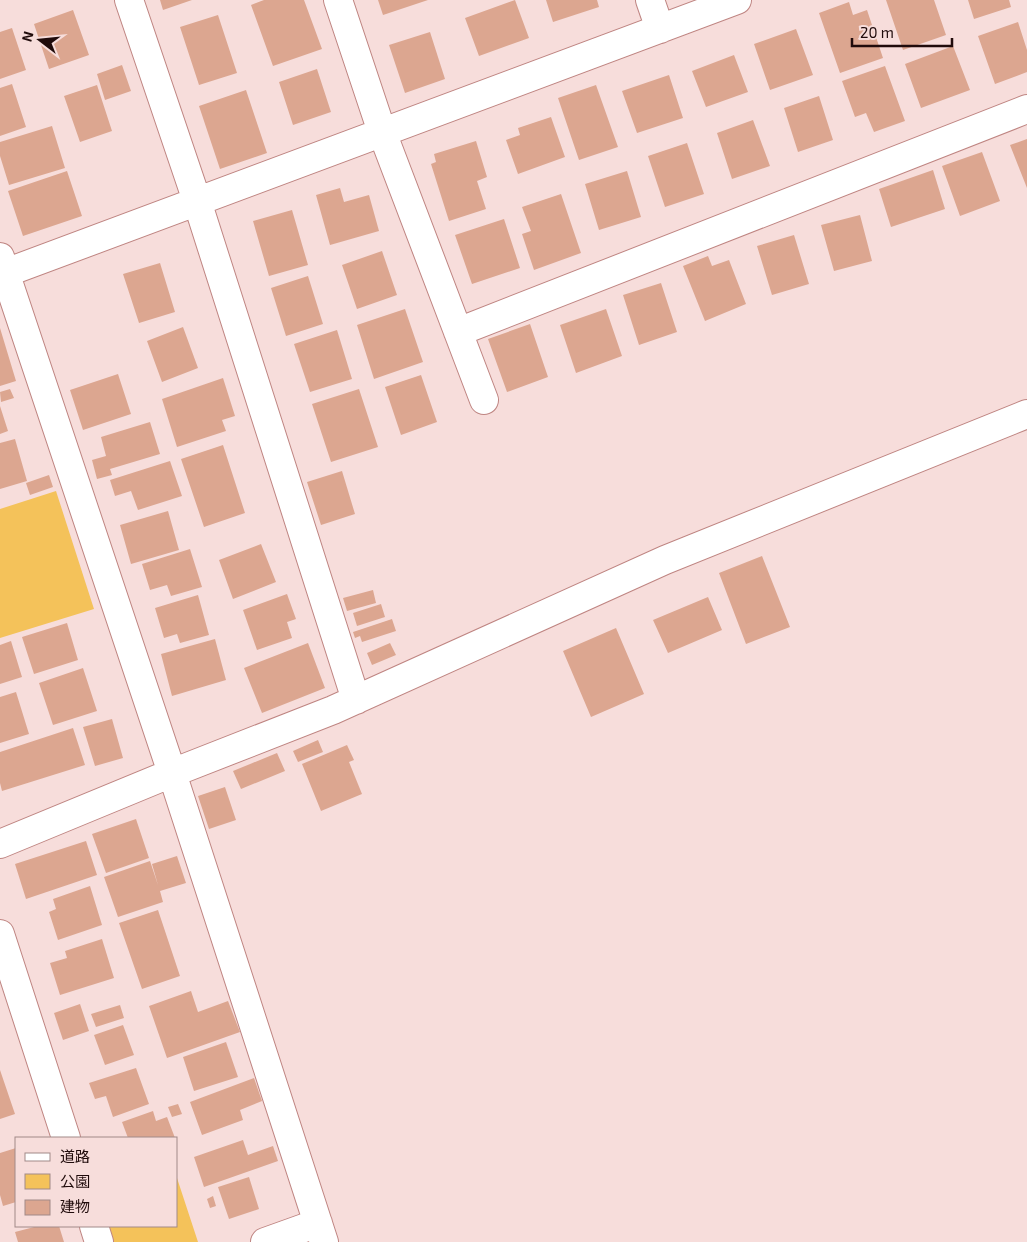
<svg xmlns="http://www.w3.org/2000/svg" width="1027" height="1242" font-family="'Exo 2','Noto Sans JP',sans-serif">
  <rect width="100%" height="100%" fill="#f7dddb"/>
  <path fill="#f4c25a" d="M56,491L94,609L0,638V509Z
    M176,1175L198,1242H113L108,1226H176Z"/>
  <path fill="#dca690" d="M160,0H192L163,10Z
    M264,0H304L322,49L273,66L251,5Z
    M378,0H428L383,15Z
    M515,0L529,38L479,56L465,18Z
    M546,0H597L599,7L553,22Z
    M886,0H934L946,35L903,50Z
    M968,0H1009L1011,7L974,19Z
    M849,2L853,15L867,10L883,58L840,73L819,13Z
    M73,10L89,55L49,69L34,24Z
    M218,15L237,73L199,85L180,27Z
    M1018,22L1027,50V72L995,84L978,36Z
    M12,28L26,70L0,79V32Z
    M796,29L813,75L770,90L754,44Z
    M430,32L445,79L405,93L389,45Z
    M953,46L970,90L921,108L905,64Z
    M734,55L748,92L706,107L692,71Z
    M122,65L131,91L105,100L97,74Z
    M885,66L905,121L874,132L866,113L855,117L842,81Z
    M317,69L331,112L293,125L279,82Z
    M669,75L683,118L637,133L622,91Z
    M12,84L26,127L0,136V88Z
    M97,85L112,131L80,142L64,96Z
    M596,85L618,147L579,160L558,98Z
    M246,90L267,153L220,169L199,106Z
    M819,96L833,140L798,152L784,108Z
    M551,117L565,157L518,174L506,140L520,135L518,128Z
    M753,120L770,166L732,179L717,133Z
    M52,126L65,168L9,185L0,156V142Z
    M1027,139V188L1010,145Z
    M476,141L487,177L477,181L486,209L449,221L431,164L436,162L434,154Z
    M687,143L704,194L665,207L648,156Z
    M982,152L1000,201L960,216L942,166Z
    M933,170L945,209L891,227L879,189Z
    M67,171L82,216L23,236L8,191Z
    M627,171L641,217L599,230L585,184Z
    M340,188L344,202L369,195L379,231L330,245L316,195Z
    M561,194L581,253L534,270L522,234L531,231L522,207Z
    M292,210L308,265L269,276L253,221Z
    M860,215L872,261L834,271L821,225Z
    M504,219L520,268L472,284L455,235Z
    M794,235L809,284L772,295L757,246Z
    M382,251L397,295L357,309L342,265Z
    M708,256L712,266L729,260L746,304L705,321L683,266Z
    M160,263L175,312L139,323L123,274Z
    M308,276L323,324L286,336L271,288Z
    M661,283L677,332L639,345L623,295Z
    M405,309L423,362L374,379L357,325Z
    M606,309L622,356L576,373L560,325Z
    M530,324L548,377L507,392L488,339Z
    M183,327L198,368L162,382L147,341Z
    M0,328L16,381L0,386Z
    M337,330L352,379L310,392L294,344Z
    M118,374L131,414L83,430L70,390Z
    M421,375L437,422L401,435L385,387Z
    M223,378L235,416L222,420L226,431L177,447L162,399Z
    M10,389L14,398L1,402L0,392Z
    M359,389L378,447L331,462L312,404Z
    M0,406L8,431L0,434Z
    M150,422L160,454L110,469L112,475L97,479L92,460L106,456L101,437Z
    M15,439L27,481L0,489V443Z
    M223,445L245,513L204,527L181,459Z
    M170,461L182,496L138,510L131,491L115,496L110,480Z
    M342,471L355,514L321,525L307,482Z
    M49,475L53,487L30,495L26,483Z
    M168,511L179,550L131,564L120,525Z
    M261,544L276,582L233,599L219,560Z
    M190,549L202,587L171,596L167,585L150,590L142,564Z
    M762,556L790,627L746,644L719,573Z
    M373,590L376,603L347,611L343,598Z
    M287,594L296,619L287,622L292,638L257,650L243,610Z
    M198,595L209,635L180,643L177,634L164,638L155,608Z
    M708,597L722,630L668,653L653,620Z
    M381,604L385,617L357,626L353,613Z
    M392,619L396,631L362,642L360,636L355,638L353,632Z
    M67,623L78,660L34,674L22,637Z
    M616,628L644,694L591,717L563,651Z
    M215,639L226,680L172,696L161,654Z
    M11,641L22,677L0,684V645Z
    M308,643L325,688L262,713L244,668Z
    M390,643L396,655L372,665L367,653Z
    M83,668L97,711L53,725L39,683Z
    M16,692L29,734L0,743V697Z
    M112,719L123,758L95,766L83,727Z
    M73,728L85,765L2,791L0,783V752Z
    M318,740L323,752L298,762L293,751Z
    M347,745L354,760L349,762L362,794L321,811L302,764Z
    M277,753L285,771L241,789L233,771Z
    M225,787L236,820L209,829L198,796Z
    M136,819L149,858L106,873L92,834Z
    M86,841L97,875L26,899L15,864Z
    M177,856L186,883L160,891L163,902L118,917L104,877L150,861L158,885L152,864Z
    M90,886L102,925L58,940L49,912L56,909L53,899Z
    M158,910L180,976L142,989L119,923Z
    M102,939L114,978L60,995L50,963L67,958L65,951Z
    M191,991L198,1012L228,1001L240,1032L167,1058L149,1006Z
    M80,1004L89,1031L63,1040L54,1013Z
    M120,1005L124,1018L96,1027L91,1014Z
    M123,1025L134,1055L105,1065L94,1035Z
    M226,1042L238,1077L194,1091L183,1057Z
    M136,1068L149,1104L113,1117L106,1096L95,1099L89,1083Z
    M0,1070L15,1114L0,1119Z
    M254,1078L262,1101L240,1110L243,1120L202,1135L190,1102Z
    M178,1104L182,1114L172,1117L168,1107Z
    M153,1111L156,1121L167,1117L175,1138H128L122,1122Z
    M243,1140L248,1155L273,1146L278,1161L204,1187L194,1157Z
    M16,1148V1202L3,1206L0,1195V1153Z
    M249,1177L259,1209L229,1219L218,1187Z
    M213,1196L216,1206L210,1208L207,1199Z
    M38,1226H59L64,1242H18L15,1232Z"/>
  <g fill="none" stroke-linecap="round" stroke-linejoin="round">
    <defs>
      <path id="street" d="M129,0L197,201L356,700
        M338,0L382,132L484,400
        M650,0L660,29
        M0,257L172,773L324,1242
        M0,275L737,0
        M458,332L1027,109
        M0,844L172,773L333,710L665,560L1027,414
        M0,934L66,1138
        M94,1226L99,1242
        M265,1242L318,1223"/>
    </defs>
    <use href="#street" stroke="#bf8582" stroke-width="30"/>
    <use href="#street" stroke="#fff" stroke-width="28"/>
  </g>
  <rect x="15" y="1137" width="162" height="90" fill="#f7dddb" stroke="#a18988"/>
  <rect x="25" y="1153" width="25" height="8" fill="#ffffff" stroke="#a18988"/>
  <text x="60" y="1162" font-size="15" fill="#200b0b">道路</text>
  <rect x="25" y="1174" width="25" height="15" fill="#f4c25a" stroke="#a18988"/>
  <text x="60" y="1187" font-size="15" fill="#200b0b">公園</text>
  <rect x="25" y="1200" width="25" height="15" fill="#dca690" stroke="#a18988"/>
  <text x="60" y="1212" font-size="15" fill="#200b0b">建物</text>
  <g transform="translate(40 40) rotate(286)" stroke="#f7dddb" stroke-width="4" paint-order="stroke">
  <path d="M0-4L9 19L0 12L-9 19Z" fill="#200b0b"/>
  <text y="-8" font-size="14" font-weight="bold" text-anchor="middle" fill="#200b0b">N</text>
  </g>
  <path d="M852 38v8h100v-8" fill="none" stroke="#200b0b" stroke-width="2.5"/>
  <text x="860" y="38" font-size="15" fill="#200b0b" stroke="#f7dddb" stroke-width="4" paint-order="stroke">20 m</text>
</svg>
